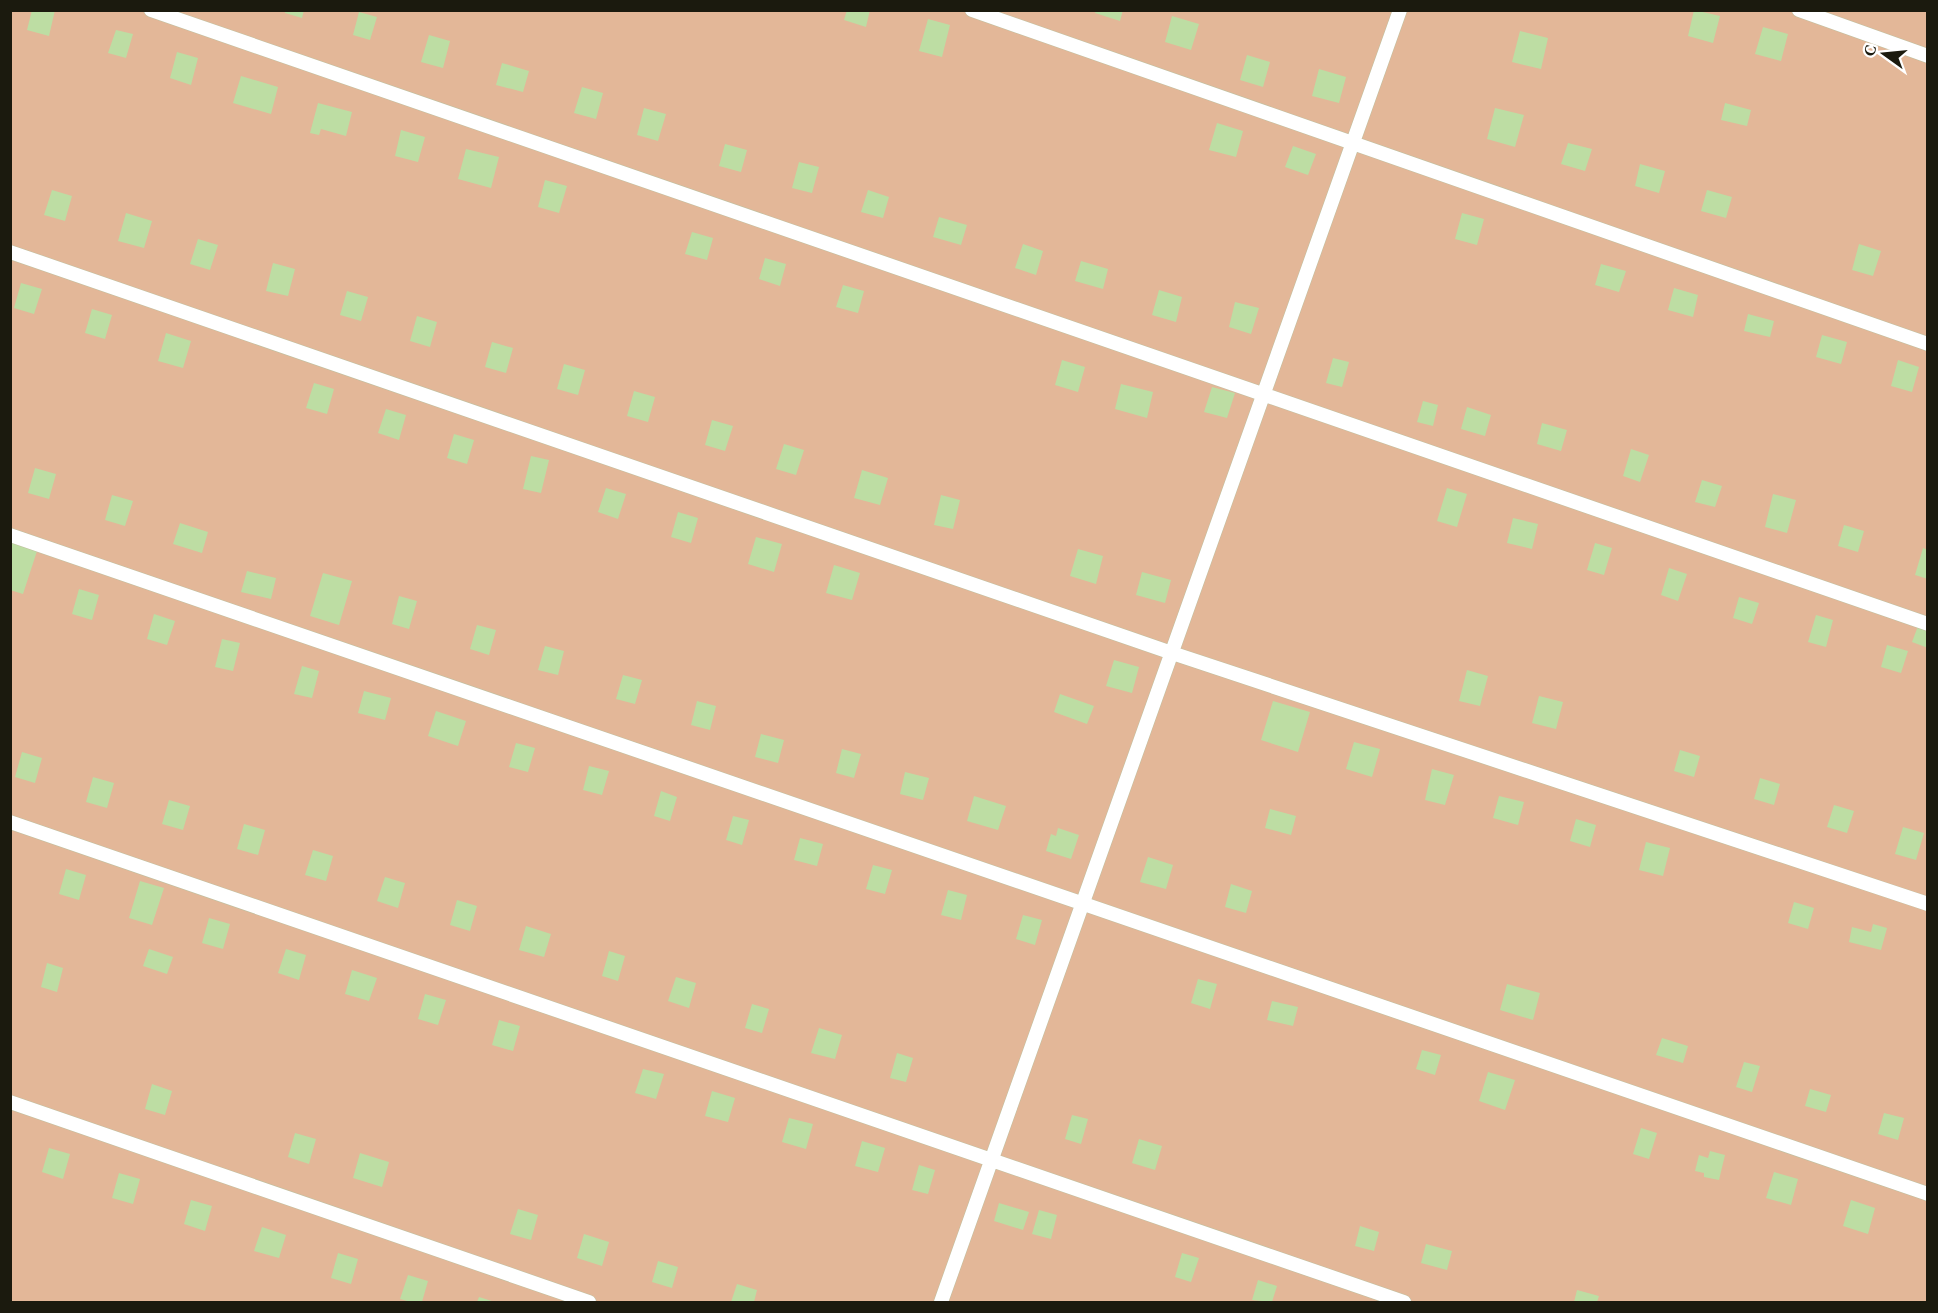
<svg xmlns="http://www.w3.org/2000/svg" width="1938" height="1313" font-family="Spectral,serif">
  <rect width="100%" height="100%" fill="#f7f6d5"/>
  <path fill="#e3b798" d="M11,11H1927V1302H11Z"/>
  <path fill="#bddda3" d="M32,10H55L49,36L27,30Z
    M285,10H304L302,18L285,13Z
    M847,10H870L866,27L844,20Z
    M1096,10H1123L1120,21L1095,13Z
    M1694,10L1720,16L1713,43L1688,36Z
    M359,12L377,17L370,40L353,35Z
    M1172,16L1199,24L1191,50L1165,42Z
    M928,19L950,25L942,57L919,51Z
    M1763,27L1788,34L1781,61L1755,54Z
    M116,30L133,34L126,58L108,53Z
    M1520,31L1548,38L1541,69L1512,62Z
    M429,35L450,41L443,68L421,62Z
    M177,52L198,58L191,85L170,78Z
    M1247,55L1270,62L1263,87L1240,80Z
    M502,63L529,71L523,92L496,85Z
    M1319,69L1346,77L1339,103L1312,96Z
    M241,76L278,87L271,114L233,103Z
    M582,87L603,93L596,119L574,113Z
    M318,103L352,112L346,136L321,129L319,135L310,133Z
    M1725,103L1751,110L1747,126L1721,120Z
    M644,108L666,114L658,141L637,135Z
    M1495,108L1524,115L1515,147L1487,139Z
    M1217,123L1243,131L1236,157L1209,150Z
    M401,130L425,137L418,162L395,156Z
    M1568,143L1592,149L1585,171L1561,164Z
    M725,144L747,150L741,172L719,166Z
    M1293,146L1316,154L1308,175L1285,167Z
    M466,149L499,157L491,188L458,179Z
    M799,162L819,167L812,193L792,188Z
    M1640,164L1665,171L1659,193L1635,186Z
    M545,180L567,186L559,213L538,207Z
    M52,190L72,196L65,221L44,215Z
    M868,190L889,197L883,218L861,212Z
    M1707,190L1732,197L1726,218L1701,211Z
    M126,213L152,221L144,248L118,241Z
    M1462,213L1484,219L1477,245L1455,239Z
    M939,217L967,225L961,245L933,237Z
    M692,232L713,238L707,260L685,254Z
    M198,239L218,245L210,270L190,264Z
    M1023,244L1043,251L1036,275L1015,268Z
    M1859,244L1881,251L1873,276L1852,270Z
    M765,258L786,264L780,286L759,279Z
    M1081,261L1108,269L1103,289L1075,281Z
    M273,263L295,269L288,296L266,291Z
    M1601,264L1626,271L1619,292L1595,285Z
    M21,283L42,289L34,314L14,308Z
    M843,285L864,291L858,313L836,307Z
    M1674,288L1698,295L1693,317L1668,310Z
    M1159,290L1182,297L1176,322L1152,315Z
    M347,291L368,297L361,321L340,315Z
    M1235,302L1259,308L1251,334L1229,327Z
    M92,309L112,315L105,339L85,333Z
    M1748,314L1774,321L1770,337L1744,331Z
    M417,316L437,322L430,347L410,341Z
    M166,333L191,341L183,368L158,361Z
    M1822,335L1847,342L1841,364L1816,357Z
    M492,342L513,348L506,373L485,367Z
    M1333,358L1349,362L1342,387L1326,383Z
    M1062,360L1085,367L1078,392L1055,385Z
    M1898,360L1919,367L1912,392L1891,386Z
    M564,364L585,370L578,395L557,389Z
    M314,383L334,389L327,414L306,408Z
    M1121,384L1153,392L1147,418L1115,409Z
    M1212,387L1235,393L1227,418L1204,412Z
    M634,391L655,397L648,422L627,416Z
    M1423,401L1438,405L1433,426L1417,422Z
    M1467,407L1491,415L1485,436L1461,429Z
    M386,409L406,415L399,440L378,433Z
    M712,420L733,426L725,451L705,445Z
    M1542,423L1567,430L1561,451L1537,444Z
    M454,434L474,440L467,464L447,458Z
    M784,444L804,450L796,475L776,469Z
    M1631,449L1649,455L1640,482L1623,476Z
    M531,456L549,460L541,493L523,489Z
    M35,468L56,474L49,499L28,493Z
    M862,470L888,478L880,505L854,498Z
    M1702,480L1722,486L1715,507L1695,502Z
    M606,488L626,494L618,519L598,512Z
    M1447,488L1467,494L1457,527L1437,521Z
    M1773,494L1796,500L1787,533L1765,527Z
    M112,495L133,501L125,526L105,520Z
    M941,495L960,500L953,529L934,525Z
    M678,512L698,518L691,543L671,537Z
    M1513,518L1538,524L1532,549L1507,543Z
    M180,523L208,532L202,553L173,544Z
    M1844,525L1864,531L1858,552L1838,546Z
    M756,537L782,544L774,572L748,564Z
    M10,538L38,548L23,594L10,590Z
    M1595,543L1612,548L1604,575L1587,570Z
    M1923,548L1928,550V579L1915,575Z
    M1078,549L1103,556L1096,584L1070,576Z
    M834,565L860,573L852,600L826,593Z
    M1669,568L1687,574L1678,601L1661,595Z
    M247,571L276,578L271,599L241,592Z
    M1142,572L1171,580L1165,603L1136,595Z
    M323,573L352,581L339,625L310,616Z
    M79,589L99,595L92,620L72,614Z
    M399,596L417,601L409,629L392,624Z
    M1739,597L1759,603L1752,624L1733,618Z
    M154,614L175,621L167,645L147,639Z
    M1816,615L1833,620L1826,647L1808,642Z
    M477,625L496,630L489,655L470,649Z
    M1918,626L1928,630V648L1912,642Z
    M222,639L240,643L233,671L215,667Z
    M1887,645L1908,651L1901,673L1881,667Z
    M545,646L564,651L558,675L538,670Z
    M1114,660L1139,667L1132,693L1106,686Z
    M302,666L319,671L312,698L294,694Z
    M1467,670L1488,676L1480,706L1459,701Z
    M623,675L642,680L635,704L616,699Z
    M364,691L391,698L385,720L358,713Z
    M1060,694L1094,706L1087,724L1054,712Z
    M1539,696L1563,702L1556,729L1532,723Z
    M697,701L716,706L710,730L691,725Z
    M1273,701L1310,712L1298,752L1261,740Z
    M436,711L466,721L458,746L428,736Z
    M761,734L784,740L778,763L755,757Z
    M1354,742L1380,749L1372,777L1346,769Z
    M516,743L535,748L528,772L509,767Z
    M842,749L861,754L854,778L836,773Z
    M1680,750L1700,756L1694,777L1674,771Z
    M22,752L42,758L35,783L15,777Z
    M589,766L609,771L602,795L583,790Z
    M1432,769L1454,775L1445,805L1425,800Z
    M905,772L929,778L923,800L900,794Z
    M93,777L114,783L107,808L86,802Z
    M1760,778L1780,784L1774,805L1754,799Z
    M661,791L677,797L670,821L654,816Z
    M974,796L1006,806L998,830L967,821Z
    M1499,796L1524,802L1518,825L1493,818Z
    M169,800L190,806L183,830L162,824Z
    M1834,805L1854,811L1847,833L1827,827Z
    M1270,809L1296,816L1291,835L1265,828Z
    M733,816L749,820L742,845L726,840Z
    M1576,819L1596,825L1590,847L1570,841Z
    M244,824L265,830L258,855L237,849Z
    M1903,827L1924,833L1916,860L1895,854Z
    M1058,828L1079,835L1071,859L1046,851L1051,834L1056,836Z
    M800,838L823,844L817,866L794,860Z
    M1646,842L1670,848L1663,876L1639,870Z
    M313,850L333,856L326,881L305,875Z
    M1148,857L1173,865L1166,889L1140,882Z
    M873,865L892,870L885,894L866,889Z
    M66,869L86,875L79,900L59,894Z
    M385,877L405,883L398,908L377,901Z
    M140,881L164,888L152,925L129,918Z
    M1231,884L1252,891L1246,913L1225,907Z
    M948,890L967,895L961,920L941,915Z
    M457,900L477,906L470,931L450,925Z
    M1794,902L1814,908L1808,929L1788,923Z
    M1023,915L1042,920L1035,945L1016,939Z
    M209,918L230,924L223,949L202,943Z
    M1873,924L1887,928L1881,950L1849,942L1852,927L1871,932Z
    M526,926L551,934L544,957L519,950Z
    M149,949L173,957L167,974L143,966Z
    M286,949L306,955L299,980L278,973Z
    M609,951L625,956L618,981L602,976Z
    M47,963L63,968L57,992L41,987Z
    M352,970L377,978L369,1001L345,994Z
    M676,977L696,983L689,1008L668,1001Z
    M1198,979L1217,984L1210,1009L1191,1003Z
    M1507,984L1540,993L1533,1020L1500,1010Z
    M425,994L446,1000L438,1025L418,1019Z
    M1272,1001L1298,1007L1293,1026L1267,1020Z
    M752,1004L769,1009L762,1033L745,1028Z
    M499,1020L520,1026L513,1051L492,1045Z
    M819,1028L842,1035L835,1059L811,1053Z
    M1662,1038L1688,1046L1683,1063L1656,1055Z
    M1422,1050L1441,1055L1435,1075L1416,1069Z
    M897,1053L913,1058L906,1082L890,1078Z
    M1744,1062L1760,1066L1752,1092L1736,1087Z
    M643,1069L664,1074L656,1099L635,1093Z
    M1488,1072L1515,1080L1505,1110L1479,1101Z
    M152,1084L172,1091L165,1115L145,1109Z
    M1810,1089L1831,1095L1826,1112L1805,1106Z
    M712,1091L735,1098L728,1122L705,1116Z
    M1884,1113L1904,1118L1898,1140L1878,1134Z
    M1072,1115L1088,1119L1081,1144L1065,1139Z
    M789,1118L813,1124L806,1149L782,1142Z
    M1641,1128L1657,1133L1649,1159L1633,1154Z
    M295,1133L316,1139L309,1164L288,1157Z
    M1139,1139L1162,1146L1155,1170L1132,1163Z
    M862,1141L885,1148L878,1172L855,1166Z
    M49,1148L70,1154L63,1179L42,1172Z
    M1710,1151L1725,1155L1719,1180L1704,1177V1173L1695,1171L1699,1155L1708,1158Z
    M360,1153L389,1162L382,1187L353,1178Z
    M919,1165L935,1170L928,1194L912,1190Z
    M1774,1172L1798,1179L1791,1205L1766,1198Z
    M119,1173L140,1179L133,1204L112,1198Z
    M191,1200L212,1206L205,1231L184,1224Z
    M1851,1200L1875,1208L1868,1234L1843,1226Z
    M999,1203L1029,1212L1023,1230L994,1221Z
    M518,1209L538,1215L531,1240L510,1234Z
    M1039,1210L1057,1215L1051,1239L1032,1234Z
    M1360,1226L1379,1232L1374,1251L1355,1246Z
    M262,1227L286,1235L279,1258L254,1251Z
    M584,1234L609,1242L602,1266L577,1258Z
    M1426,1244L1452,1251L1447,1270L1421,1263Z
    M338,1253L358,1259L351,1284L331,1278Z
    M1182,1253L1199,1258L1191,1282L1175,1277Z
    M658,1261L678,1267L672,1288L652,1282Z
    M408,1275L428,1281L422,1302H411L400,1299Z
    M1258,1280L1277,1286L1272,1302L1252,1300Z
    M737,1284L757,1290L754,1302H731Z
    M1577,1290L1599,1296L1597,1302H1574Z
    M479,1297L495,1302H477Z"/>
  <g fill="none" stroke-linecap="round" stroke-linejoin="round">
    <defs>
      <path id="lane" d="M151,10L1928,624
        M972,10L1928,344
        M1799,10L1928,56
        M10,252L1172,653L1928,904
        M10,535L1928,1194
        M10,822L1404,1302
        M10,1102L589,1302
        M941,1302L1400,10"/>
    </defs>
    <use href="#lane" stroke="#c0c0a0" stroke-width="15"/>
    <use href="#lane" stroke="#fff" stroke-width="14"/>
  </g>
  <rect width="1938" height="1313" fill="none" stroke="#1b1a0e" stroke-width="24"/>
  <g transform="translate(1884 54) rotate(285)" stroke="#ffffff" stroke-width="4.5" paint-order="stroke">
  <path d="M0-4.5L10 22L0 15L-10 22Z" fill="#1b1a0e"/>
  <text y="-9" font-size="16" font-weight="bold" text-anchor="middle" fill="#1b1a0e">С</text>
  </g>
</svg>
